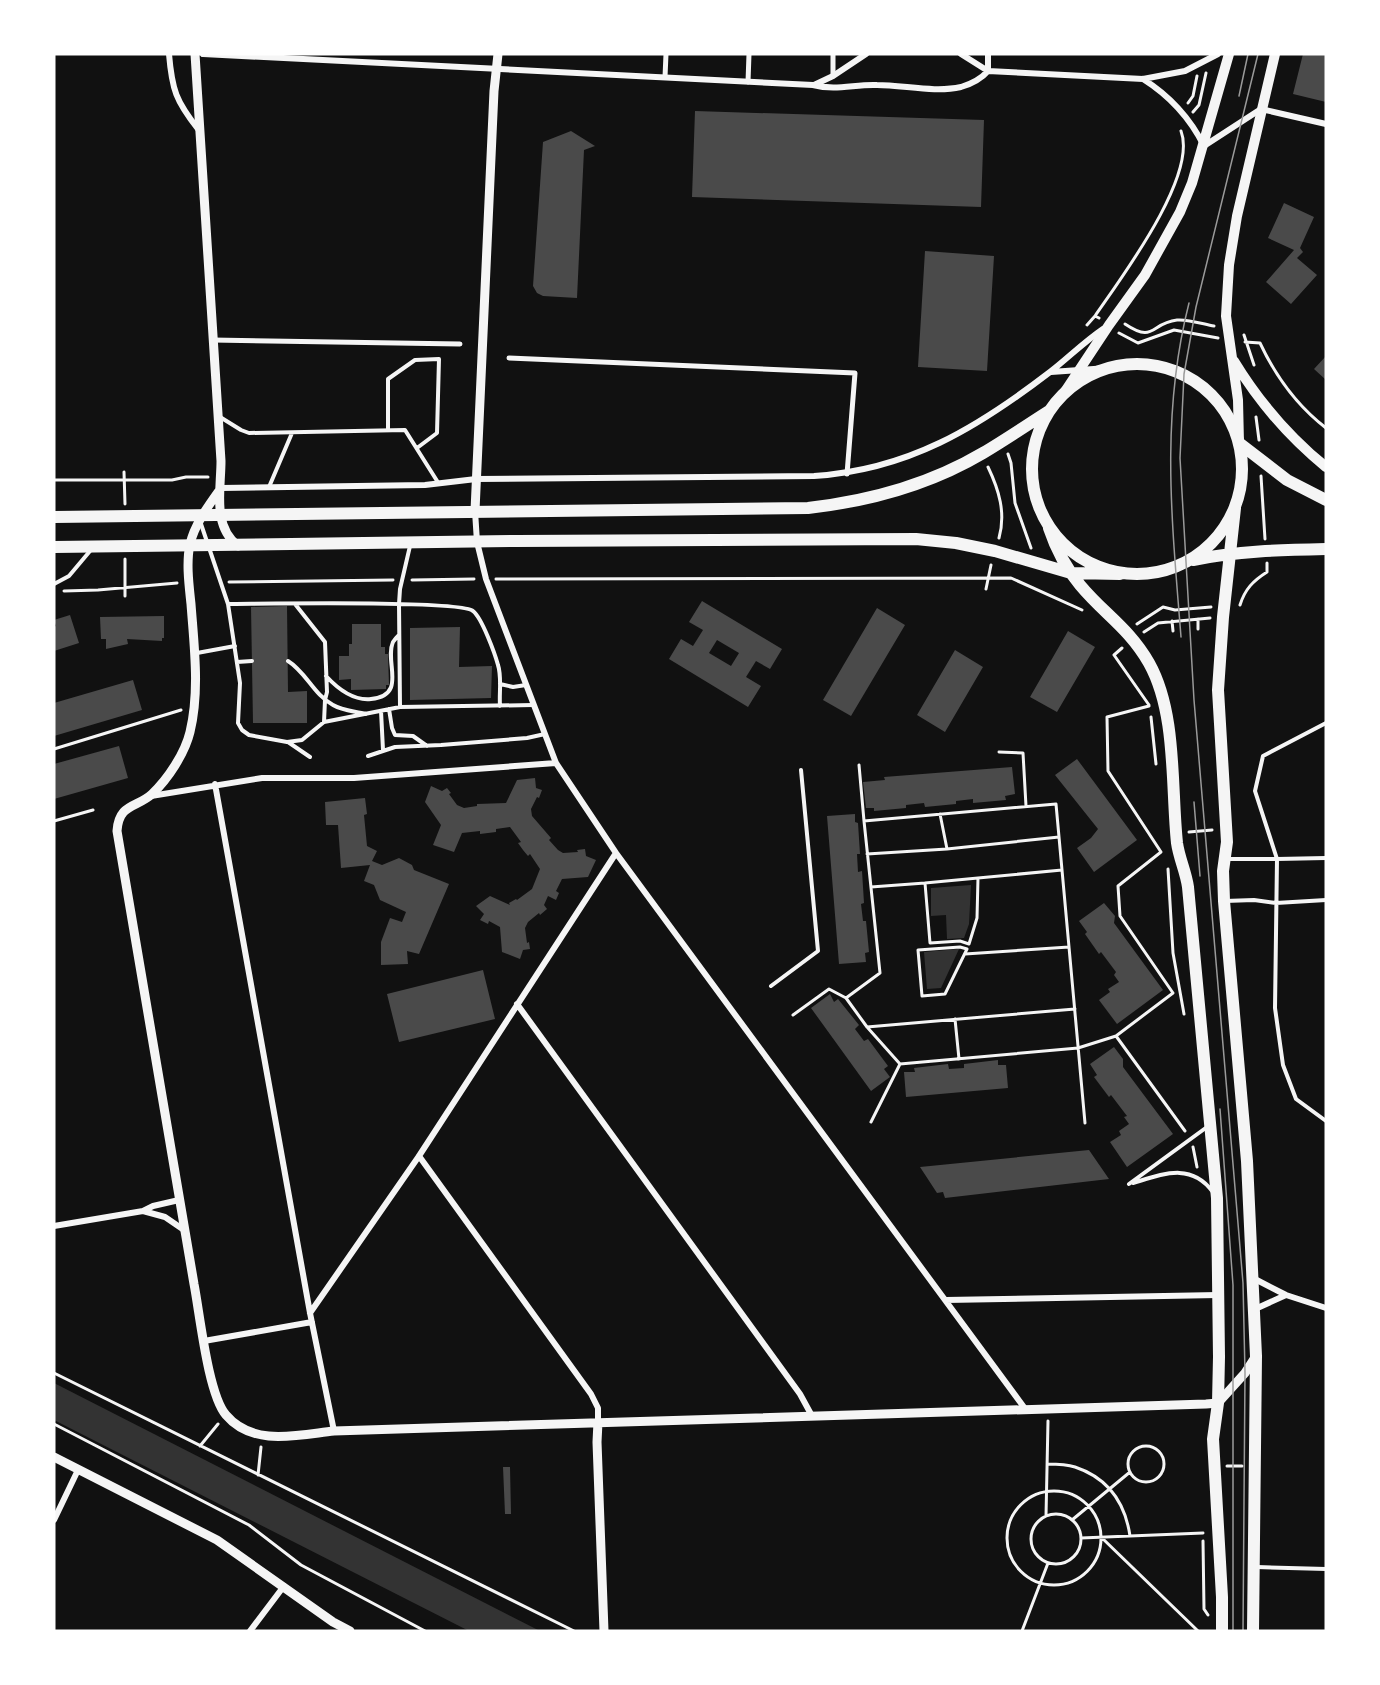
<svg xmlns="http://www.w3.org/2000/svg" width="1380" height="1685" font-family="Montserrat,sans-serif">
  <rect width="100%" height="100%" fill="#111"/>
  <path fill="#333" d="M971,885L969,924L964,938L947,939L946,915L931,916V888Z
    M959,949L941,988L927,989L924,952Z
    M54,1383L540,1631H469L54,1420Z"/>
  <path fill="#4a4a4a" fill-rule="evenodd" d="M1303,54H1326V102L1293,94Z
    M695,111L984,120L981,207L692,197Z
    M571,131L595,146L584,150L577,298L543,296L537,293L533,286L543,142Z
    M1284,203L1314,217L1300,248L1303,252L1297,258L1317,275L1291,304L1266,282L1294,250L1268,238Z
    M925,251L994,256L987,371L918,367Z
    M1326,356V380L1314,369Z
    M702,601L782,649L770,669L756,661L746,677L761,686L748,707L669,659L681,639L693,646L703,630L689,622ZM717,640L739,653L731,666L709,653Z
    M287,606L288,692L307,691V723H253L251,607Z
    M877,608L905,625L851,716L823,700Z
    M70,615L79,643L54,651V627L56,626L54,620Z
    M164,616V638H162V641L127,639L128,644L106,649V639H101L100,617Z
    M352,624H381V647H385V654H388L389,685H386V689L351,690V679L339,680V656H349V644H352Z
    M460,627L459,667L492,666L491,698L410,700V628Z
    M1068,631L1095,647L1057,712L1030,697Z
    M955,650L983,667L945,732L917,715Z
    M133,680L142,710L54,736V703Z
    M119,746L128,778L54,799V764Z
    M1077,759L1137,840L1094,872L1077,848L1091,838L1098,829L1055,775Z
    M1012,767L1015,794L1005,796L1006,800L973,803V799L956,801V804L925,807L924,803L906,805V808L874,811V808H866L863,782L885,780L884,777Z
    M535,778L536,788L542,790L539,798L537,797L531,809L532,816L551,838L549,840L558,850L563,853L578,852L577,850L585,849L586,856L596,860L588,877L562,879L556,891L559,893L556,900L548,896L544,905L547,909L540,915L539,913L528,922L525,928L527,943L529,942L530,949L523,950L520,959L502,952L500,927L489,921L488,924L480,920L484,914L476,906L490,896L510,905L509,903L516,899L517,900L532,889L540,869L530,854L528,856L523,850L518,843L521,842L510,827L496,829V832L480,834V831L462,833L454,852L433,845L441,825L425,802L431,786L442,791L447,788L451,793L449,794L457,805L464,808L477,806V804L506,803L517,780Z
    M365,798L367,814L364,815L367,846L377,851L372,861L382,865L399,858L412,865L414,870L449,884L419,954L407,951L408,964L381,965V942L390,918L402,922L406,912L380,900L374,885L364,881L370,865L341,868L338,825H326L325,802Z
    M855,814V822L858,823L860,854H857L858,872L862,871L864,903L861,904L863,921H866L869,952L865,953L866,962L839,964L827,816Z
    M1104,903L1115,916L1114,923L1163,990L1117,1024L1099,1000L1110,992L1108,989L1119,982L1114,975L1116,972L1101,952L1099,954L1085,934L1087,932L1079,921Z
    M483,970L495,1019L399,1042L387,994Z
    M830,994L834,1002L838,999L859,1025L855,1029L864,1041L868,1039L888,1066L884,1069L890,1077L871,1091L811,1008Z
    M1114,1047L1123,1059V1067L1173,1134L1127,1167L1110,1142L1121,1135L1119,1131L1129,1124L1124,1117L1127,1116L1111,1095L1109,1097L1094,1077L1097,1075L1090,1064Z
    M998,1060V1065H1006L1008,1088L906,1097L904,1072H915L914,1068L948,1064L949,1069L964,1068V1064Z
    M1089,1150L1109,1179L945,1198L943,1192L937,1193L920,1167Z
    M503,1467H510L511,1514H505Z"/>
  <g fill="none" stroke-linecap="round" stroke-linejoin="round">
    <path stroke="#f5f5f5" stroke-width="3" d="M1188,103L1193,96L1197,76
      M1193,112L1199,105L1206,73
      M1095,316C1121,278 1198,176 1181,131
      M1125,324C1155,344 1150,323 1177,320C1188,319 1203,324 1214,326
      M1087,325L1095,316L1099,318
      M1119,333L1138,343L1174,330L1218,338
      M1244,335L1254,365
      M1245,342L1260,343C1276,377 1296,405 1326,428
      M1256,417L1259,440
      M1008,454L1011,463L1015,503L1031,548
      M988,467C999,490 1006,513 999,538
      M124,472L125,504
      M1261,476L1265,539
      M54,480H172L186,477H208
      M125,559V596
      M496,579L1011,578L1082,610
      M412,580L474,579
      M229,582L393,580
      M986,589L991,565
      M64,591L98,590L177,583
      M1240,605C1245,589 1253,581 1267,572V563
      M1198,619V629
      M1172,621L1173,631
      M1137,624L1163,607L1175,610L1211,607
      M1144,632L1158,623L1210,618
      M1122,648L1114,655L1149,705
      M1149,706L1107,717L1108,771L1161,852L1118,886L1120,916L1173,993L1116,1036L1185,1131
      M1151,717L1156,764
      M54,749L181,710
      M999,752L1023,753L1026,806
      M859,765L864,821
      M940,814L947,849
      M54,821L93,810
      M1189,832L1212,830
      M867,854L947,849L1059,837
      M1168,869L1173,953L1184,1014
      M978,878L977,918L969,944L960,941L930,943L925,883Z
      M978,878L1062,870
      M871,887L925,883
      M960,947L967,949L945,994L922,996L918,950Z
      M965,954L1069,947
      M793,1015L829,989L846,998
      M955,1019L959,1059
      M867,1027L1075,1009
      M871,1122L900,1064
      M1085,1123L1056,804L864,821L880,973L846,998L867,1027L900,1064L1078,1048L1116,1036
      M1193,1147L1197,1167
      M54,1373L574,1631
      M54,1424L249,1525L301,1565L425,1631
      M1128 1464a18 18 0 1 1 36 0a18 18 0 1 1-36 0Z
      M200,1446L218,1424
      M1047,1464C1056,1464 1066,1464 1075,1467C1108,1478 1125,1502 1130,1536
      M1227,1466H1242
      M258,1475L261,1447
      M1007 1538a47 47 0 1 1 94 0a47 47 0 1 1-94 0Z
      M1031 1539a25 25 0 1 1 50 0a25 25 0 1 1-50 0Z
      M1046,1516L1048,1421
      M1072,1520L1130,1472
      M1101,1537L1198,1631
      M1081,1538L1203,1533
      M1203,1541L1204,1609L1208,1615
      M1022,1631L1048,1563"/>
    <path stroke="#f5f5f5" stroke-width="4" d="M220,417L241,430L249,433L405,430L439,484
      M388,430V379L415,360L439,359L437,433L417,448
      M269,487L292,433
      M200,521L228,604L240,683L238,723L242,730L249,735L287,742L302,740L324,722L400,707L533,705
      M54,584L69,576L90,551
      M228,604C259,604 461,600 473,611C482,618 495,654 498,665C502,677 499,693 500,706
      M295,604L325,642L327,692L325,700L324,722
      M197,653L235,646
      M288,661C306,672 314,695 333,705C343,711 355,711 366,714
      M237,662L252,661
      M326,676C338,689 353,701 371,699C408,695 384,662 393,642C395,639 397,637 399,635
      M500,684L513,687L526,685
      M400,707L399,604L400,589L410,546
      M389,709L392,728L395,735L413,736L427,746
      M381,711L383,750
      M1326,723L1263,756L1255,791L1277,859L1326,858
      M288,742L310,757
      M368,756L395,747L441,745L527,738L545,734
      M1226,859H1277L1275,1008L1283,1065L1296,1099L1326,1121
      M1225,901L1254,900L1276,903L1326,900
      M771,986L818,951L801,770
      M1133,1183C1163,1174 1191,1162 1213,1192
      M1129,1184L1207,1127
      M1257,1567L1326,1569"/>
    <path stroke="#f5f5f5" stroke-width="5" d="M833,76V54
      M665,77L666,54
      M748,82L749,54
      M212,340L460,344
      M509,358L855,373L847,474"/>
    <path stroke="#f5f5f5" stroke-width="6" d="M169,54C172,90 176,101 198,129
      M203,54L813,85C836,91 855,84 877,85C904,85 934,93 961,87C971,84 981,79 988,71
      M961,54L988,71L1143,79L1185,71L1218,54
      M988,71V54
      M1143,79C1170,96 1190,118 1204,146L1261,109L1326,124
      M814,85L833,76L866,54
      M1051,372L1108,368
      M221,488L425,485L476,479L814,476C908,470 977,428 1050,372C1068,358 1084,342 1103,329
      M475,511L477,542L486,579L556,763L616,853L1026,1410
      M215,784L310,1313L334,1431
      M151,796L262,778H354L556,763
      M517,1004L800,1394L812,1416
      M419,1156L591,1394L598,1408V1422
      M143,1211L165,1217L184,1230
      M54,1226L143,1211L153,1206L179,1200
      M1251,1277L1286,1295L1326,1308
      M946,1300L1218,1295
      M1253,1310L1286,1295
      M310,1313L419,1156L616,853
      M204,1341L312,1322
      M54,1520L78,1470
      M250,1631L284,1586"/>
    <path stroke="#f5f5f5" stroke-width="9" d="M195,54L221,461C221,490 212,526 238,546
      M221,488C209,505 195,523 190,544C186,563 189,585 191,604C194,645 200,691 190,732C185,753 168,779 152,794C137,808 119,803 117,831C142,982 167,1133 194,1284C200,1315 208,1394 226,1415C253,1447 298,1435 334,1431L1206,1404L1218,1403L1245,1373L1256,1356
      M475,511L494,91L498,54
      M598,1422L597,1442L604,1631
      M54,1457L217,1540L333,1622L350,1631"/>
    <path stroke="#f5f5f5" stroke-width="10" d="M1234,361C1259,402 1289,437 1326,467
      M1064,393L1109,325L1145,275L1180,212L1192,183L1229,54
      M1239,443L1238,400L1226,316L1229,265L1237,216L1275,54"/>
    <path stroke="#f5f5f5" stroke-width="12" d="M1032 469a105 105 0 1 1 210 0a105 105 0 1 1-210 0Z
      M1239,443L1287,480L1326,500
      M1235,508L1223,617L1218,690L1227,842L1223,871L1224,901L1247,1161L1256,1356L1253,1631
      M54,517L808,508C870,501 929,485 983,453C1005,440 1027,425 1049,411
      M1049,528C1056,549 1066,568 1080,585C1104,614 1129,628 1149,663C1177,713 1171,786 1177,843C1179,858 1186,872 1188,887L1217,1198L1219,1357L1218,1403L1213,1439L1222,1597V1631
      M54,547L517,541L916,539L956,543L995,551L1071,573L1120,574
      M1193,560C1237,551 1281,550 1326,549"/>
    <path stroke="#9a9a9a" stroke-width="1.5" d="M1239,96L1248,54
      M1181,637C1172,522 1160,417 1189,303
      M1194,802L1200,876
      M1220,1109L1233,1285V1631
      M1243,1631L1245,1373L1243,1283L1194,700L1180,458L1184,374L1196,307L1258,54"/>
  </g>
  <rect width="1380" height="1685" fill="none" stroke="#ffffff" stroke-width="111"/>
</svg>
